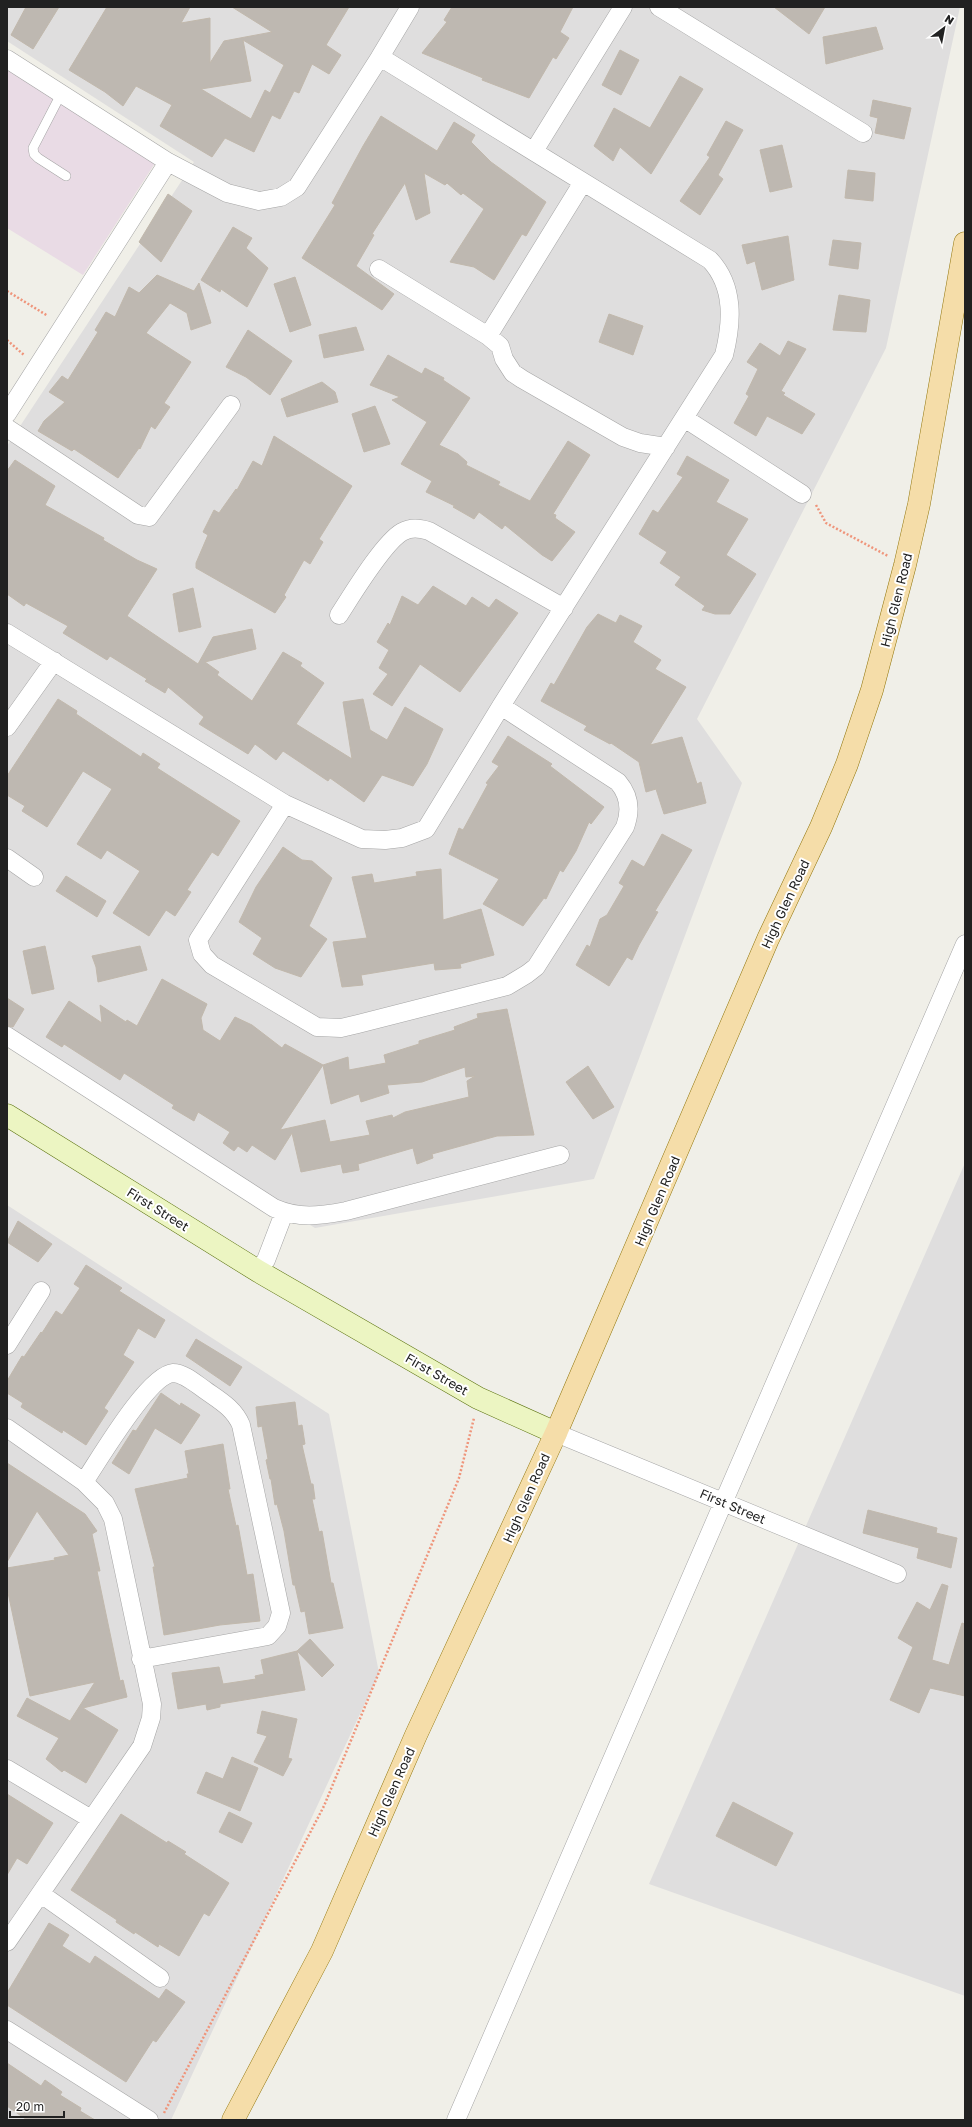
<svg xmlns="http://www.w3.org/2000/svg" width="972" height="2127" font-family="'Golos Text',sans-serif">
  <rect width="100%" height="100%" fill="#f0efe8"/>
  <path fill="#dfdede" d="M7,7H960L886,348L697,719L742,783L594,1179L315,1228L7,1040V446L194,162L7,41Z
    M965,1163V1996L649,1884Z
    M7,1205L329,1414L379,1673L171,2120H7Z"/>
  <path fill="#e9dbe5" d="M7,68L155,163L83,275L7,228Z"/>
  <path fill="#beb8b1" stroke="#c1b8ac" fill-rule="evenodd" d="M26,7H59L33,49L11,35Z
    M107,7H190L181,23L210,18V63L224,41L272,32L232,7H349L326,45L341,55L329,74L312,64L299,93L294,91L280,119L272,115L254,152L225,138L212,157L160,126L172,105L136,86L123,106L105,92L69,70ZM243,40L284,65L270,93L265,90L251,119L201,89L251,81Z
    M452,7H573L560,32L569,38L556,59L553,57L529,98L482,80L483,78L422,53L447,22L444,20Z
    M774,7H825L809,34Z
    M876,27L883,49L826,64L823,37Z
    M620,50L639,60L621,95L602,85Z
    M680,76L703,89L651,174L620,147L613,161L594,146L614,108L650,128Z
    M873,100L911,108L904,139L875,133L878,118L870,116Z
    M381,116L437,151L454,122L475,135L471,142L491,162L546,202L526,236L522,234L494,280L474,267L450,262L484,209L463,193L461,195L447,183L445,185L424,173L430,213L416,220L405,183L372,234L374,235L356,266L394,294L382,310L302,258L335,205L332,203L363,146Z
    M726,121L743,130L718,175L723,179L700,215L680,201L710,157L707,155Z
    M782,145L792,187L770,192L760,150Z
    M848,170L875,173L873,201L845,198Z
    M168,194L192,211L161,262L139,242Z
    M233,227L252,238L246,248L268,268L247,307L221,289L220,292L201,280Z
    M788,236L794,280L762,290L755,261L747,264L742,245Z
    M833,240L861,243L858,269L829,265Z
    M157,275L194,291L199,283L211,323L191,330L187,313L170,303L146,333L191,362L164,403L170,407L155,429L151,426L140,449L139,448L118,478L74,449L72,451L38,431L44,421L65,402L49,392L62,376L68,380L98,332L95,330L106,312L115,317L129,287L139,293Z
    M295,277L311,325L290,332L274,284Z
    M839,295L870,300L866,332L833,330Z
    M609,314L643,326L633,355L599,342Z
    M356,327L364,350L324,358L319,335Z
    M248,330L292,361L270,395L246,377L226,367Z
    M788,341L806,349L781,391L785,393L783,395L815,414L802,434L767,416L756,436L734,423L749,396L746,394L758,369L747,362L760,343L780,356Z
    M388,355L422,374L425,368L444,378L443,380L470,398L439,445L458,454L467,462L466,465L500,482L498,485L530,501L568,441L590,455L553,514L556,515L555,518L575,532L552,561L542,555L505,525L502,529L479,512L474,519L453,507L455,506L426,492L432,481L401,464L427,422L392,400L400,397L370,385Z
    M322,382L335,392L338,402L287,417L281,399Z
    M375,406L390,444L364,452L352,414Z
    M274,436L352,486L319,539L323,542L310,564L304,560L284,595L286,597L275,613L196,568V563L208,535L203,532L214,510L219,513L236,489L237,490L253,461L262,466Z
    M687,456L729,480L716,502L748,519L726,555L756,574L730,614H715L702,610L705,606L675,585L681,577L660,563L667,552L639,534L653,510L658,513L683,477L677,474Z
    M15,460L55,486L45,505L104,538L103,540L137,560L157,569L127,616L198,664L213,637L252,629L256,649L205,662L219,672L217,675L252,701L283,652L302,663L300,666L324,683L296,724L352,759L343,702L363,699L370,730L387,740L405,707L443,729L427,764L413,786L382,775L364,802L330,778L328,781L283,751L276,760L255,744L248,754L199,724L204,717L168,687L165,693L145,681L147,679L110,656L107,660L63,633L68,626L26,603L24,606L7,594V471Z
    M433,586L466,606L472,597L489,608L496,599L518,613L460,692L420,664L392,706L373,694L388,674L379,668L389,650L377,642L388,623L390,625L402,596L418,605Z
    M193,588L201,627L179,632L173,594Z
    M598,614L616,623L620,615L642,626L633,642L661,660L655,669L686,687L650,745L682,737L697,784L701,782L706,803L664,814L656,789L646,792L639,762L611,743L610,744L584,730L587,726L541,701L551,683L554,685L587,627Z
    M58,699L77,711L76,714L141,757L143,753L160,764L157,768L240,821L218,856L212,852L187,890L191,892L175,916L166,910L149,936L113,913L140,871L107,850L101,859L77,844L112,789L83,771L47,827L22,811L25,806L7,795V776Z
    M508,736L552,764L550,766L604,807L591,824L589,822L576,851L563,872L560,870L546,899L544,898L523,926L483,904L499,879L449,854L459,828L463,830L488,784L486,783L499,766L492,762Z
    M662,834L692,850L655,911L658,912L639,945L632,960L627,957L609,986L576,965L587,945L590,947L600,919L607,915L624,886L619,883L632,860L644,867Z
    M283,847L302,860L312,861L332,878L309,926L327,939L301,977L275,968L253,954L262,938L239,922L256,887Z
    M441,869L443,920L481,909L494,955L460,964L461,968L435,970L434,963L361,975L363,985L342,987L333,942L367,938L352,877L372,874L374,883L417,876L416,872Z
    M66,876L106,901L97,917L56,891Z
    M45,946L54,989L32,994L23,951Z
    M140,946L147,970L98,982L96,967L92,956Z
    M162,979L207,1004L201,1018L203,1030L220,1041L235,1017L252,1025L282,1048L285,1044L323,1065L348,1057L349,1070L386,1063L384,1055L419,1044V1041L455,1030L454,1027L478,1018L477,1014L507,1009L534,1135L497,1136L432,1154L433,1158L417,1164L413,1148L358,1164L359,1170L343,1173L341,1164L301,1172L292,1133L275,1160L252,1145L247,1152L238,1146L234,1151L223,1143L230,1132L198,1112L194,1121L172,1108L174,1105L124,1073L120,1080L64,1044L62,1047L46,1037L69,1001L102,1023L100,1005L126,1022L127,1020L137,1026ZM323,1065L331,1104L359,1094L361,1102L389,1093L387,1085L422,1082L465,1067L466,1077L475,1076L467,1081L469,1097L405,1112L393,1118L392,1115L366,1121L370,1135L330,1142L325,1120L280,1130Z
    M7,998L24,1009L13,1027L7,1026Z
    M588,1066L614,1107L593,1119L566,1082Z
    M18,1221L52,1244L38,1262L7,1242Z
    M86,1265L122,1288L119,1291L165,1320L155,1338L138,1328L123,1355L134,1362L104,1408L108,1411L86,1445L63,1430L62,1433L21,1407L23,1403L7,1393V1381L22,1356L24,1357L41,1332L42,1333L56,1311L62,1315L80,1288L74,1284Z
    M196,1339L242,1367L230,1386L186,1356Z
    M161,1393L180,1406L181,1403L200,1415L181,1444L155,1428L129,1474L112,1463L133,1430L136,1431Z
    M295,1402L298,1426L302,1425L305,1444L302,1445L311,1484H313L315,1499H312L319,1532L322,1531L331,1583H333L343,1628L309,1634L305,1611L301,1612L295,1585H293L284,1531L277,1504L275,1505L271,1479H270L266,1460L268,1459L262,1426L258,1427L256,1407Z
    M223,1444L230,1489H228L236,1526L238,1525L247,1575L253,1574L260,1621L220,1625L164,1635L153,1567H155L135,1489L188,1478L187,1474H189L185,1451Z
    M7,1463L85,1514L97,1531L92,1534L100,1571H97L120,1681L123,1680L127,1697L83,1708L118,1730L86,1783L64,1770L62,1772L46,1759L59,1738L17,1716L27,1698L70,1721L95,1682L30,1696L7,1588V1568L55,1560L54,1558L69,1555L37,1511L7,1562Z
    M868,1510L937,1528L936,1533L957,1538L951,1568L917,1558L919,1548L863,1533Z
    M942,1584L948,1586L932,1660L949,1665L962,1623L965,1624V1696L930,1688L919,1713L890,1700L913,1647L898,1638L917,1602L930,1610Z
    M310,1639L334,1665L322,1677L297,1651Z
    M297,1651L305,1690L220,1704V1707L207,1710L206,1704L178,1709L172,1673L219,1667L223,1684L256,1679L255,1676L264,1674L261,1660Z
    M262,1711L297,1719L288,1758L292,1759L283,1776L254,1762L267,1736L257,1733Z
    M232,1757L258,1768L240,1811L197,1793L206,1772L223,1779Z
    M7,1794L53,1823L27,1864L17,1858L7,1875Z
    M733,1802L793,1833L776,1866L716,1836Z
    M229,1812L252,1823L242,1843L219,1832Z
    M121,1814L167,1843L168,1841L186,1852L184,1854L229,1883L209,1916L204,1913L179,1956L159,1944L158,1947L135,1932L134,1934L116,1922L117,1920L71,1890Z
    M49,1923L69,1935L62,1946L90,1964L95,1956L159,1999L166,1989L185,2002L156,2042L153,2040L126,2082L7,2005V1993Z
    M7,2063L41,2086L45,2080L62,2092L60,2095L81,2108L80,2111L95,2120H27L7,2106Z"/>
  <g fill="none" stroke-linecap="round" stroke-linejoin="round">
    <defs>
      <path id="lane" d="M61,94L33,148L34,154L38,158L66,176"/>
      <path id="street" d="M659,7L863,133
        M380,57L410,7
        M7,59L168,162L227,193L259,201L281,197L297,187L380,57L710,260C735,287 732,323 724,355L501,706L426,829L402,838L385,840L362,839L285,804L7,633
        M534,151L623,7
        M379,269L488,336L500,346L504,359L513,373L522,379L623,437L640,443L666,447
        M488,336L583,182
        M7,414L168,162
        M684,418L802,494
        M7,428L138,515L149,517L231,405
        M339,615C352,595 383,543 402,532C411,527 419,528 429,531L564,608
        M7,727L54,661
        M285,804L198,940L202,954L212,965L317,1027L341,1028L358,1024L507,986L527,974L536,967L625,827C631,811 630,796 618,782L501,706
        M7,858L34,877
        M7,1036L274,1208C299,1219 319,1216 346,1211L560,1155
        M258,1271L266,1260L284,1213
        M7,1345L41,1291
        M7,1428L84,1482L105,1503L113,1519L152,1704L151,1718L142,1746L7,1942
        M556,1433L897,1574
        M84,1482C99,1460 148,1375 173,1373C184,1373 196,1384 205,1390C219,1400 234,1408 241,1425L281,1613L277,1626L268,1636L141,1659
        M7,1769L91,1819
        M41,1894L160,1978
        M7,2030L149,2120
        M456,2120L965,944"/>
      <path id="secondary" d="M7,1115L258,1271L478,1398L556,1433"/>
      <path id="primary" d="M233,2120L322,1951L416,1735L556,1433L768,939L821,827L847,764L872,690L905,565L919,504L965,243"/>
    </defs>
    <use href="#lane" stroke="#a5a5a5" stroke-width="10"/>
    <use href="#street" stroke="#a5a5a5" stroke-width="19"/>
    <use href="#secondary" stroke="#5b720e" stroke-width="23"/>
    <use href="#primary" stroke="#92760c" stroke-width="23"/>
    <path stroke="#ef957b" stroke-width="2.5" stroke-dasharray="2 2" stroke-linecap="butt" d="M7,291L48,316
      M7,340L24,355
      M816,505L826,523L888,556
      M164,2113L324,1806L459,1478L474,1418"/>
    <use href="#lane" stroke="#fff" stroke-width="9"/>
    <use href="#street" stroke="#fff" stroke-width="18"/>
    <use href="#secondary" stroke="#ecf5c2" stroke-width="22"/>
    <use href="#primary" stroke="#f5dda9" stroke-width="22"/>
  </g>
  <g text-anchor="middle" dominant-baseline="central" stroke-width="4" stroke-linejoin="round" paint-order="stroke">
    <g font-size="13" fill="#212121" stroke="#fff">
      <text transform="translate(896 600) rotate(-76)">High Glen Road</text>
      <text transform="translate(785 904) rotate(-65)">High Glen Road</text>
      <text transform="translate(657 1201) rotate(-67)">High Glen Road</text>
      <text transform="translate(158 1209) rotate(32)">First Street</text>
      <text transform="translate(437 1374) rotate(30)">First Street</text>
      <text transform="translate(526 1498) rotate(-66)">High Glen Road</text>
      <text transform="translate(733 1506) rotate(23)">First Street</text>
      <text transform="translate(391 1792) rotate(-66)">High Glen Road</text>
    </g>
  </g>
  <rect width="972" height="2127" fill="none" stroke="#212121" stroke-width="16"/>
  <g transform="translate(944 28) rotate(32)" stroke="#ffffff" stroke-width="3" paint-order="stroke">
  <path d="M0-3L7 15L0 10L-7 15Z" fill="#212121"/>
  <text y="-6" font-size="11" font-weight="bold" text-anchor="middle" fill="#212121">N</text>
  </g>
  <path d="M10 2111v6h54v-6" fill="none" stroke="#212121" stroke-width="2"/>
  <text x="16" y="2111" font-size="12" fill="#212121" stroke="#ffffff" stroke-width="3" paint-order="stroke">20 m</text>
</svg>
